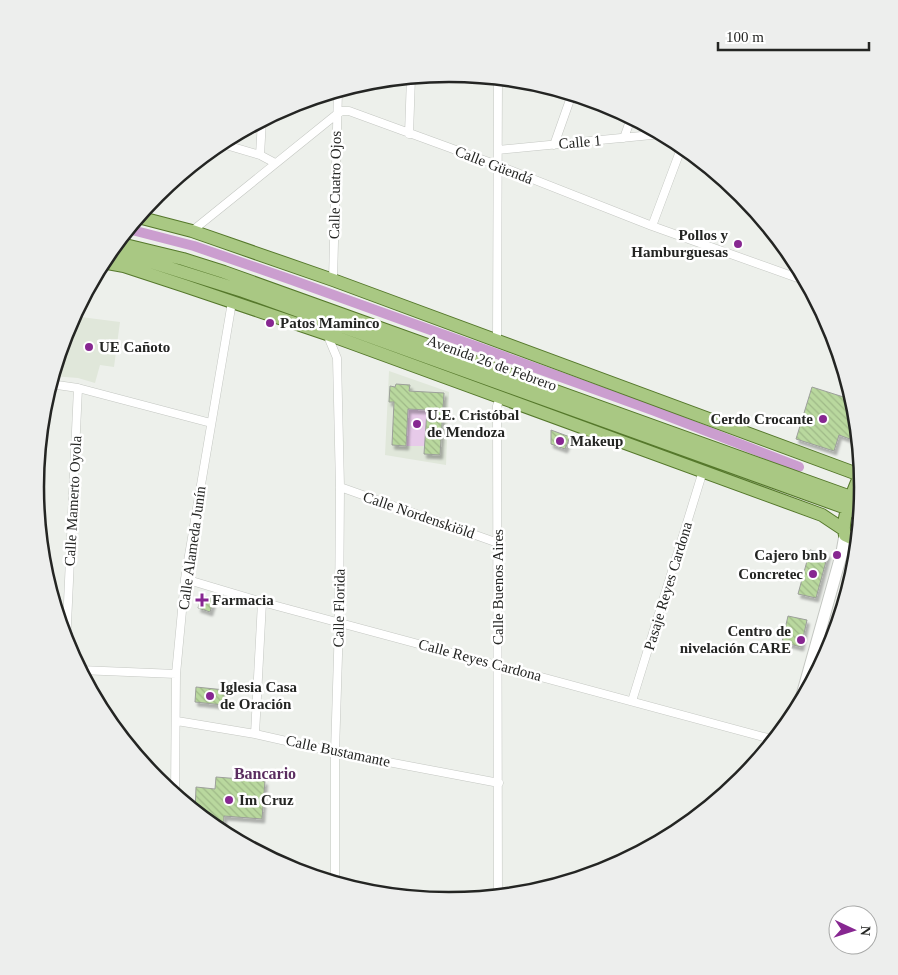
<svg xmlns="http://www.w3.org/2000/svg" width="898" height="975" font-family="Georgia,serif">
  <defs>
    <pattern id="building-back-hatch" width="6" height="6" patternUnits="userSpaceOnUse" patternTransform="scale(1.25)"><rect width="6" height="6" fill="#b9d89e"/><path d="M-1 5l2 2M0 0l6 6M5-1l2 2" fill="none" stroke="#9fb988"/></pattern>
    <filter id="shadow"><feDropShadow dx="2.5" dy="4" stdDeviation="1" flood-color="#0004"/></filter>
  </defs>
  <rect width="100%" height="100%" fill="#edf0eb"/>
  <path fill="#e0e7da" d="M73,316L120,322L114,367L100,365L95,383L78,378L52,376L67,329Z
    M389,371L449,392L446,465L385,455Z"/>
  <path fill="#e7cae9" d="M408,409L427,410L425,446H406Z"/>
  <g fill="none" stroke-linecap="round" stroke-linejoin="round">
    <path stroke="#cb9ecf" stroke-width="10" d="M128,229L194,246L292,280L655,411L799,467"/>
  </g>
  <path fill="url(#building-back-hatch)" stroke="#9c9f9a" filter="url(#shadow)" d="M396,384L410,385L409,391L444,393L440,455L424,454L427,410L408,409L406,446L392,445L394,402H389L390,386L395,387Z
    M812,387L853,400L856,419L850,439L839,435L834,451L796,439Z
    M551,430L570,437L565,449L551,444Z
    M810,550L828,554L816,598L798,594Z
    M201,596L214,599L210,612L198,608Z
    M788,616L807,620L801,647L782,642Z
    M196,687L225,690L223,705L195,702Z
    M216,777L265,781L262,819L224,816L223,834L195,812L196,787L215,789Z"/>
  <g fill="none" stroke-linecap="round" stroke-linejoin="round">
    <defs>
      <path id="street" d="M409,134L411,77
        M624,138L631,118
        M219,143L260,155L275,163
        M554,145L572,94
        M681,148L709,168
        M498,150L662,134
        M260,155L262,120
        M652,226L682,146
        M192,231L337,114L342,111H349L497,165L652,226L806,281
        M333,280L338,91
        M327,334L337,358L340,487L339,623L335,752V883
        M497,340L498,78
        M50,384L78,388L211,423
        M340,487L498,543
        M185,579L262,602L775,740
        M66,645L78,388
        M80,670L176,674
        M632,701L703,471
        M177,721L255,734L335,752L499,783
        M255,734L262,602
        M175,796L176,674L185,579L232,302
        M498,897L497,406L500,398"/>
      <path id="secondary" d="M835,633L850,584
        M799,706L842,552L845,535"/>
      <path id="primary" d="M138,217L192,231L333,280L860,475
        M117,243L183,259L224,272L862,501
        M110,251L125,254L243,291L860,513
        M102,262L124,266L185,286L327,334L822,515L843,529
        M858,541L845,535C840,521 854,489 860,475"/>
    </defs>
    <use href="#street" stroke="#c4c7c2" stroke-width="9"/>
    <use href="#secondary" stroke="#c4c7c2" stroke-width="13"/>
    <use href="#primary" stroke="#55782b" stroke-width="14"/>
    <use href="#street" stroke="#fff" stroke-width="8"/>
    <use href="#secondary" stroke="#fff" stroke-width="11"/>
    <use href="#primary" stroke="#a9c883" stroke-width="12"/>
  </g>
  <g fill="#872791" stroke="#fff" stroke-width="2">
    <circle cx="738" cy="244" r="5"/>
    <circle cx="270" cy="323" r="5"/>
    <circle cx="89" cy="347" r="5"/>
    <circle cx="823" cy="419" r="5"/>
    <circle cx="417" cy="424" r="5"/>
    <circle cx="560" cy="441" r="5"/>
    <circle cx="837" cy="555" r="5"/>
    <circle cx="813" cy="574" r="5"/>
    <path d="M199.5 592.5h5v5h5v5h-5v5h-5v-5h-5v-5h5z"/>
    <circle cx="801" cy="640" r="5"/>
    <circle cx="210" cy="696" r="5"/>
    <circle cx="229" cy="800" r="5"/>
  </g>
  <g text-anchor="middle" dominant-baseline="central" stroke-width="5" stroke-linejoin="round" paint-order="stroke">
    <g font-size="15" fill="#242523" stroke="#fff">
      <text transform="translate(580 142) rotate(-5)">Calle 1</text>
      <text transform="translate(494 165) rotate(21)">Calle Güendá</text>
      <text transform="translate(335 185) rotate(-89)">Calle Cuatro Ojos</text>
      <text transform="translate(492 363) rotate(20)">Avenida 26 de Febrero</text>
      <text transform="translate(73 501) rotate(-87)">Calle Mamerto Oyola</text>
      <text transform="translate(419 515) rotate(19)">Calle Nordenskiöld</text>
      <text transform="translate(192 548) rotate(-82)">Calle Alameda Junín</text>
      <text transform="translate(668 586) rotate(-73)">Pasaje Reyes Cardona</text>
      <text transform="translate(498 587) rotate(-90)">Calle Buenos Aires</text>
      <text transform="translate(339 608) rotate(-89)">Calle Florida</text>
      <text transform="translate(480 660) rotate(15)">Calle Reyes Cardona</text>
      <text transform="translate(338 751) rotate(12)">Calle Bustamante</text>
    </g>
    <g font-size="15" font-weight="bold" fill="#242523" stroke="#fff" text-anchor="start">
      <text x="728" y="235" text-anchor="end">Pollos y<tspan x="728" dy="17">Hamburguesas</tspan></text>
      <text x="280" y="323">Patos Maminco</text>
      <text x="99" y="347">UE Cañoto</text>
      <text x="427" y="415">U.E. Cristóbal<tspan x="427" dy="17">de Mendoza</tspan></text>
      <text x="813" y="419" text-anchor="end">Cerdo Crocante</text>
      <text x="570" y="441">Makeup</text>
      <text x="827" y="555" text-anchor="end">Cajero bnb</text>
      <text x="803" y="574" text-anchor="end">Concretec</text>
      <text x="212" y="600">Farmacia</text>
      <text x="791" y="631" text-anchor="end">Centro de<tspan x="791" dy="17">nivelación CARE</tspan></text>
      <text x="220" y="687">Iglesia Casa<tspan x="220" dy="17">de Oración</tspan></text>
      <text x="239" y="800">Im Cruz</text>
    </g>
    <g font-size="16" font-weight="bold" fill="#5b2d60" stroke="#fff">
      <text x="265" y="773">Bancario</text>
    </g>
  </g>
  <path d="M0 0H898V975H0ZM44 487a405 405 0 1 1 810 0a405 405 0 1 1-810 0Z" fill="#edeeed" fill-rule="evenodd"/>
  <path fill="none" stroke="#242523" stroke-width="2.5" d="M44 487a405 405 0 1 1 810 0a405 405 0 1 1-810 0Z"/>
  <g transform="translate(853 930) rotate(94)"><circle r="24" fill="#ffffff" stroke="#a7a8a7"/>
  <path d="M0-4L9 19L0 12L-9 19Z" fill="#872791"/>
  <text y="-8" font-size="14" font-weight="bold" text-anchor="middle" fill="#242523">N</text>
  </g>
  <path d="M718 42v8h151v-8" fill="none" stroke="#242523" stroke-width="2.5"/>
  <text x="726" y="42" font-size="15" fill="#242523" stroke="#ffffff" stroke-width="4" paint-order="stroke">100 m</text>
</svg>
